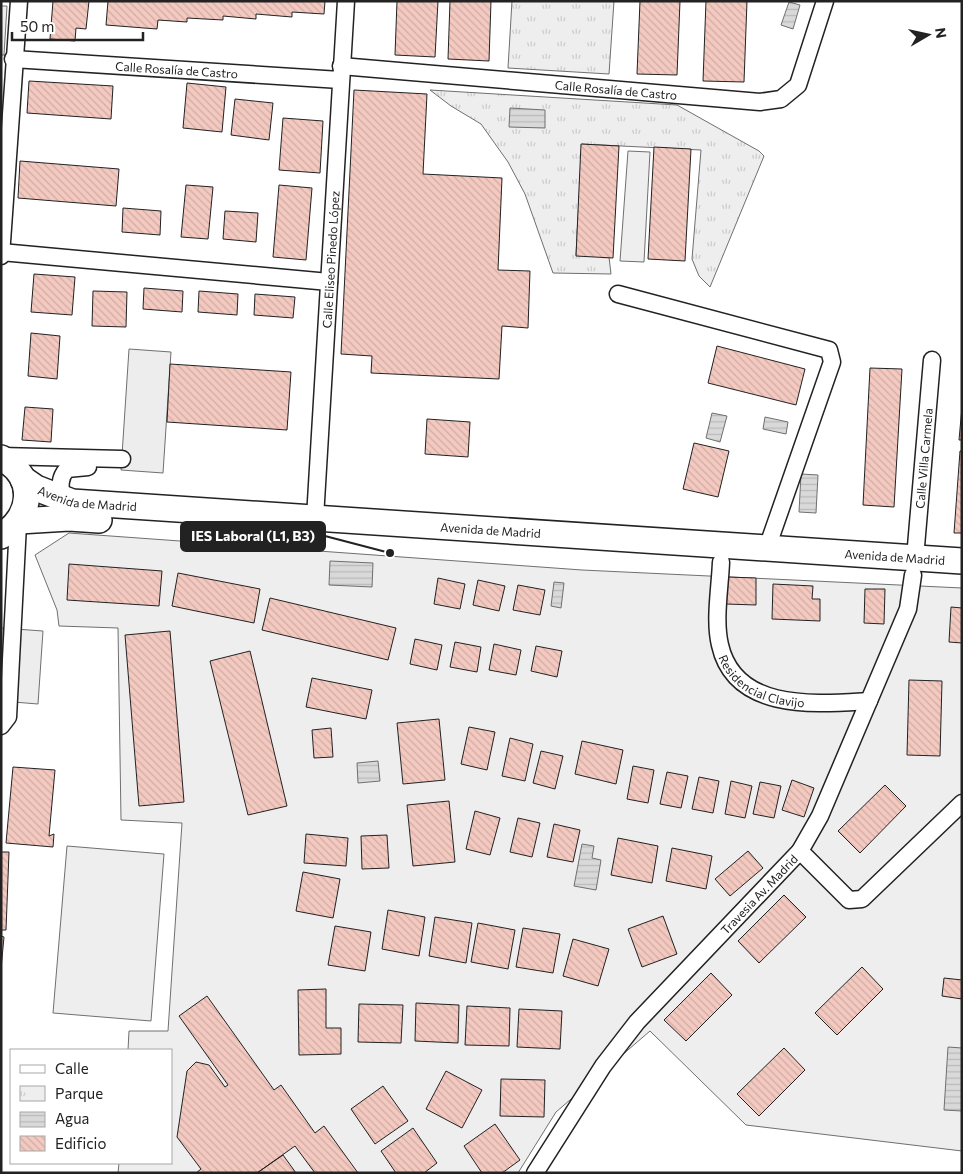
<svg xmlns="http://www.w3.org/2000/svg" width="963" height="1174" font-family="Commissioner,sans-serif">
  <defs>
    <pattern id="park-tufts" width="24" height="20" patternUnits="userSpaceOnUse" patternTransform="scale(1.25)"><rect width="24" height="20" fill="#eee"/><path d="M3 7l-1-3M5 7V3M7 7l1-3M15 17l-1-3M17 17v-4M19 17l1-3" fill="none" stroke="#ccc"/></pattern>
    <pattern id="water-rules" width="6" height="5" patternUnits="userSpaceOnUse" patternTransform="scale(1.25)"><rect width="6" height="5" fill="#d9d9d9"/><path d="M0 2.5h6" fill="none" stroke="#bababa"/></pattern>
    <pattern id="building-back-hatch" width="6" height="6" patternUnits="userSpaceOnUse" patternTransform="scale(1.25)"><rect width="6" height="6" fill="#f3c9c0"/><path d="M-1 5l2 2M0 0l6 6M5-1l2 2" fill="none" stroke="#d0aca5"/></pattern>
  </defs>
  <rect width="100%" height="100%" fill="#fff"/>
  <path fill="#eee" stroke="#6f6f6f" d="M1,6H7L4,55H1Z
    M628,151L650,152L644,262L620,261Z
    M69,533L582,570L962,588V1151L746,1125L650,1031L556,1112L518,1173H118L119,1163H171V1050H128L129,1031H168L182,823L121,820L118,628L59,626L57,610L35,555Z
    M67,846L164,854L151,1021L53,1013Z"/>
  <path fill="url(#park-tufts)" stroke="#6f6f6f" d="M512,1H614L609,74L508,68Z
    M430,90L677,105L759,151L764,156L710,287L699,276L692,259L701,150L582,144L576,255L609,257L611,274L553,273L525,194L508,162L481,124L451,106Z"/>
  <path fill="#ededed" stroke="#6f6f6f" d="M129,349L171,352L163,473L121,470Z
    M1,628L43,631L38,704L1,701Z"/>
  <path fill="url(#water-rules)" stroke="#6f6f6f" d="M789,2L800,5L793,29L781,25Z
    M510,108L545,110V128L509,127Z
    M712,413L727,416L720,442L706,438Z
    M765,417L788,422L786,434L763,429Z
    M801,474L818,475L816,513L799,512Z
    M330,561L373,563L372,587L329,585Z
    M554,582L564,583L561,608L551,606Z
    M378,761L380,781L358,783L357,763Z
    M582,844L594,846L592,858L601,860L596,890L574,886Z
    M948,1047L962,1048V1111L944,1110Z"/>
  <path fill="url(#building-back-hatch)" stroke="#222" d="M53,1H89L86,29L76,28L75,41L50,39Z
    M108,1H325L324,14L292,12V17L256,14V19L223,16V20L187,18V22L158,20L157,29L106,25Z
    M397,1H438L435,57L395,55Z
    M450,1H491L489,61L448,59Z
    M640,1H680L677,75L637,74Z
    M706,1H747L744,82L703,81Z
    M29,81L113,86L111,119L27,113Z
    M187,83L226,87L222,132L183,128Z
    M354,90L427,94L423,174L502,178L498,270L530,271L528,328L502,326L499,379L371,373L372,356L341,354Z
    M235,99L273,103L269,140L231,135Z
    M283,118L323,121L320,173L279,170Z
    M581,144L619,146L613,258L576,256Z
    M654,147L691,149L685,261L648,259Z
    M20,161L119,169L116,206L18,198Z
    M186,185L213,187L208,239L181,237Z
    M279,185L312,188L306,260L273,257Z
    M123,208L161,211L160,235L122,232Z
    M225,211L258,213L256,242L223,239Z
    M34,274L75,277L72,315L31,312Z
    M144,288L183,291L182,312L143,309Z
    M93,291L127,292L126,327L92,326Z
    M199,291L238,294L237,315L198,312Z
    M255,294L295,297L293,318L254,315Z
    M31,333L60,336L57,379L28,376Z
    M717,346L805,369L796,405L708,383Z
    M170,364L291,372L287,430L167,422Z
    M870,368L902,369L894,507L863,505Z
    M25,407L53,409L51,442L22,440Z
    M962,407V440H959Z
    M427,419L470,422L468,457L425,454Z
    M694,443L729,451L718,497L683,489Z
    M960,451H962V533H954Z
    M69,564L162,571L159,606L67,600Z
    M178,573L260,589L254,623L172,606Z
    M727,577L756,578V605L726,604Z
    M438,578L465,584L460,609L434,604Z
    M478,580L505,586L499,611L473,605Z
    M773,584L813,586L812,599H820V621L772,619Z
    M518,585L545,590L540,615L513,610Z
    M865,589H885L884,624L864,623Z
    M270,598L396,628L388,660L262,630Z
    M951,607L962,608V643L949,642Z
    M170,631L184,802L139,806L125,635Z
    M415,639L442,645L437,670L410,664Z
    M455,642L481,647L477,672L450,667Z
    M494,644L521,650L516,675L489,670Z
    M536,646L562,651L557,677L531,671Z
    M250,651L287,806L248,815L210,661Z
    M312,678L372,690L366,719L306,707Z
    M909,680L942,681L940,756L907,755Z
    M439,719L445,780L403,784L397,723Z
    M469,727L495,732L487,770L461,764Z
    M331,728L333,757L314,758L312,730Z
    M510,738L533,744L525,781L502,776Z
    M582,741L623,750L616,784L575,774Z
    M541,751L563,756L555,789L533,783Z
    M633,766L654,770L648,803L627,799Z
    M13,767L55,770L49,836L54,834L53,847L6,843Z
    M667,772L688,776L681,808L660,804Z
    M699,777L719,781L713,813L692,809Z
    M792,780L814,788L804,817L782,810Z
    M731,781L752,786L745,818L725,814Z
    M760,782L781,786L774,818L753,814Z
    M885,785L906,806L860,853L838,831Z
    M449,801L455,862L413,866L407,805Z
    M475,811L500,818L490,855L466,849Z
    M518,818L540,823L532,857L510,852Z
    M554,824L580,830L573,862L547,857Z
    M306,834L348,838L346,866L304,863Z
    M387,835L389,868L362,869L361,836Z
    M618,838L658,846L652,883L611,875Z
    M672,848L712,856L706,889L666,881Z
    M748,851L763,868L730,896L715,879Z
    M1,852H9L6,930H1Z
    M303,872L340,879L333,918L296,911Z
    M784,895L806,917L759,963L738,941Z
    M388,910L425,917L419,956L382,949Z
    M663,916L677,954L642,967L628,929Z
    M435,917L472,923L466,963L429,956Z
    M478,923L515,930L508,969L471,962Z
    M335,926L371,932L365,971L328,965Z
    M523,928L560,934L553,973L516,967Z
    M1,936L4,937L1,969Z
    M573,939L609,949L598,986L563,976Z
    M862,967L883,989L837,1035L815,1013Z
    M711,973L732,995L686,1041L664,1020Z
    M944,978L962,980V999L942,996Z
    M326,989V1028H341V1054L299,1055L298,990Z
    M207,996L274,1090L281,1085L315,1133L324,1126L358,1173H315L295,1146L257,1173H196L201,1169L177,1137L187,1071L196,1062L209,1065L225,1087L228,1085L179,1016Z
    M416,1003L459,1005L458,1043L415,1041Z
    M359,1004L403,1005L401,1043L358,1042Z
    M467,1006L510,1008L509,1046L465,1045Z
    M519,1009L562,1011L560,1049L517,1047Z
    M784,1048L805,1070L759,1116L737,1094Z
    M446,1071L482,1090L462,1128L426,1109Z
    M501,1079L545,1080L544,1117L500,1116Z
    M383,1086L408,1121L375,1144L351,1109Z
    M495,1124L520,1160L502,1173H482L464,1146Z
    M413,1128L437,1163L424,1173H396L381,1151Z
    M283,1155L296,1173H257Z"/>
  <g fill="none" stroke-linecap="round" stroke-linejoin="round">
    <defs>
      <g id="minor">
        <path id="s1" d="M13,59L340,80"/>
        <path id="s2" d="M341,66L760,102L781,99L798,85L825,1"/>
        <path d="M1,252L329,282"/>
        <path d="M1,256L19,1"/>
        <path d="M618,294L829,350L832,362L767,548"/>
        <path d="M1,456L122,459"/>
        <path d="M62,498C60,486 59,478 67,469L88,467"/>
        <path id="s3" d="M315,518L346,1"/>
        <path id="s4" d="M915,558L932,360"/>
        <path id="s5" d="M721,562C720,588 714,620 720,645C735,712 816,704 869,701"/>
        <path d="M1,726L8,717L18,524"/>
        <path d="M800,851L849,900L862,899L962,803"/>
        <path id="s6" d="M535,1173L603,1066L637,1022L800,851L820,816L908,609L913,575"/>
      </g>
      <g id="primary">
        <path d="M1,458C37,476 33,517 1,536"/>
        <path id="s7" d="M23,479L36,488L72,502L962,561"/>
        <path d="M19,521L69,518L99,520"/>
      </g>
    </defs>
    <use href="#minor" stroke="#222" stroke-width="19"/>
    <use href="#primary" stroke="#222" stroke-width="28"/>
    <use href="#minor" stroke="#fff" stroke-width="16"/>
    <use href="#primary" stroke="#fff" stroke-width="25"/>
  </g>
  <g text-anchor="middle" dominant-baseline="central" stroke-width="4" stroke-linejoin="round" paint-order="stroke">
    <g font-size="12" fill="#222" stroke="#fff">
      <text stroke="none"><textPath href="#s1" startOffset="164">Calle Rosalía de Castro</textPath></text>
      <text stroke="none"><textPath href="#s2" startOffset="276">Calle Rosalía de Castro</textPath></text>
      <text stroke="none"><textPath href="#s3" startOffset="259">Calle Eliseo Pinedo López</textPath></text>
      <text stroke="none"><textPath href="#s4" startOffset="100">Calle Villa Carmela</textPath></text>
      <text stroke="none"><textPath href="#s7" startOffset="69">Avenida de Madrid</textPath></text>
      <text stroke="none"><textPath href="#s7" startOffset="474">Avenida de Madrid</textPath></text>
      <text stroke="none"><textPath href="#s7" startOffset="879">Avenida de Madrid</textPath></text>
      <text stroke="none"><textPath href="#s5" startOffset="144">Residencial Clavijo</textPath></text>
      <text stroke="none"><textPath href="#s6" startOffset="359">Travesia Av. Madrid</textPath></text>
    </g>
  </g>
  <path fill="none" stroke="#222" stroke-width="2" d="M390 553L325 536"/>
  <circle fill="#222" stroke="#fff" stroke-width="2" cx="390" cy="553" r="5"/>
  <rect fill="#222" stroke="#222" stroke-width="2" x="181" y="522" width="144" height="29" rx="5"/>
  <g font-size="14" text-anchor="middle" font-weight="bold" fill="#fff">
    <text x="253" y="541">IES Laboral (L1, B3)</text>
  </g>
  <rect width="963" height="1174" fill="none" stroke="#222222" stroke-width="5"/>
  <rect x="10" y="1049" width="162" height="115" fill="#ffffff" stroke="#a7a7a7"/>
  <rect x="20" y="1065" width="25" height="8" fill="#ffffff" stroke="#a7a7a7"/>
  <text x="55" y="1074" font-size="15" fill="#222222">Calle</text>
  <rect x="20" y="1086" width="25" height="15" fill="url(#park-tufts)" stroke="#a7a7a7"/>
  <text x="55" y="1099" font-size="15" fill="#222222">Parque</text>
  <rect x="20" y="1112" width="25" height="15" fill="url(#water-rules)" stroke="#a7a7a7"/>
  <text x="55" y="1124" font-size="15" fill="#222222">Agua</text>
  <rect x="20" y="1136" width="25" height="15" fill="url(#building-back-hatch)" stroke="#a7a7a7"/>
  <text x="55" y="1149" font-size="15" fill="#222222">Edificio</text>
  <g transform="translate(928 35) rotate(81)" stroke="#ffffff" stroke-width="4" paint-order="stroke">
  <path d="M0-4L9 19L0 12L-9 19Z" fill="#222222"/>
  <text y="-8" font-size="14" font-weight="bold" text-anchor="middle" fill="#222222">N</text>
  </g>
  <path d="M12 32v8h131v-8" fill="none" stroke="#222222" stroke-width="2.5"/>
  <text x="20" y="32" font-size="15" fill="#222222" stroke="#ffffff" stroke-width="4" paint-order="stroke">50 m</text>
</svg>
